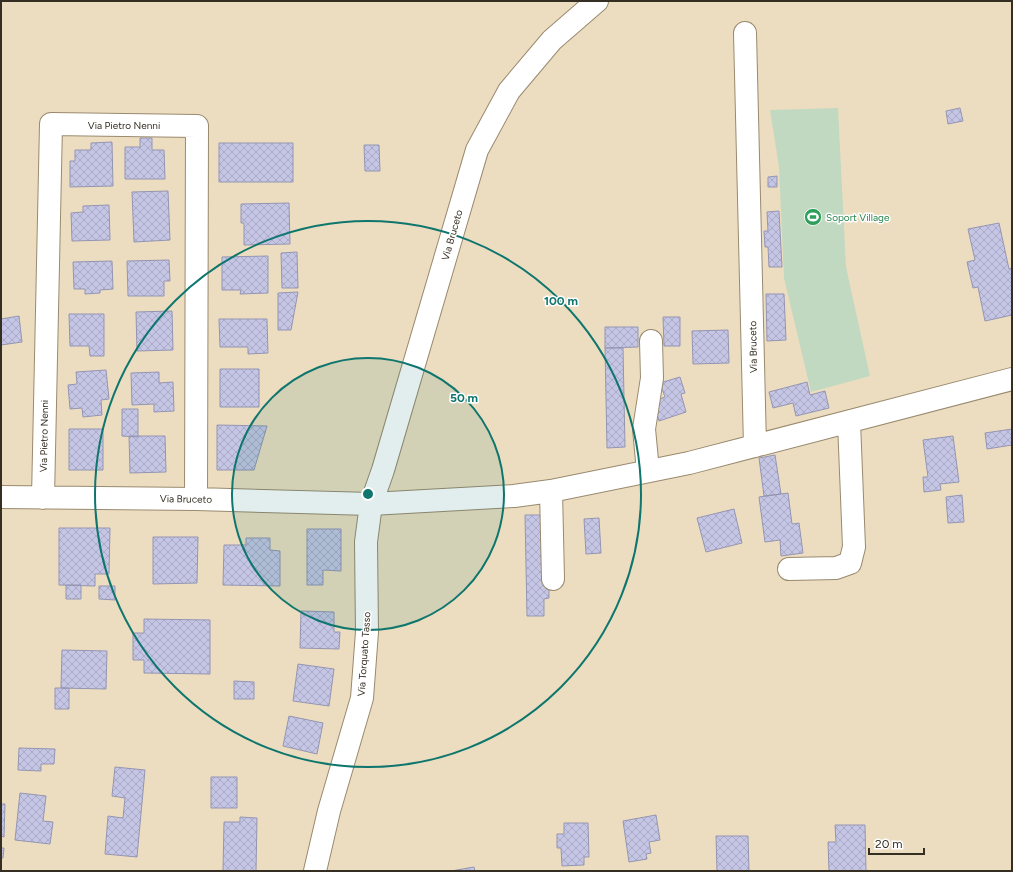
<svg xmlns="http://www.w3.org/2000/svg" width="1013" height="872" font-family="Figtree,sans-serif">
  <defs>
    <pattern id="building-cross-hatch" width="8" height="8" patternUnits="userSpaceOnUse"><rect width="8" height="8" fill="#c5c6e5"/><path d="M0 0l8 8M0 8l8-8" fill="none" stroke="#aaaac4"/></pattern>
  </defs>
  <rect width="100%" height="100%" fill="#edddc0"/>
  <path fill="#c2d9c1" d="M838,108L846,267L870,376L811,392L784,278L779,167L770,110Z"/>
  <path fill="url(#building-cross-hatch)" stroke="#9495b2" d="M960,108L963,121L948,124L946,111Z
    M140,138H152V150H164L165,179H125V147H140Z
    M112,142L113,186L70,187V161H75V150H91V143Z
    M219,143H293V182H219Z
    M364,145H379L380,171H365Z
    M777,176V187H768V177Z
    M168,191L170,240L134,242L132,192Z
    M289,203L290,244L244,245V223H241V204Z
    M109,205L110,240L72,241L71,213L83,212V206Z
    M779,211L782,267H769L768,247H765L764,231H768L767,212Z
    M999,223L1009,269L1012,268V315L985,321L978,287L973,288L967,262L975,260L968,229Z
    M297,252L298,288H282L281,253Z
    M268,256V293L240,294L241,290H222V257Z
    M169,260L170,281H164V296H128L127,261Z
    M112,261L113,289L100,290V293L85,294V289H74L73,262Z
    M298,292L291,330H278V293Z
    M766,294H784L786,340L767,341Z
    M172,311L173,350L137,351L136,312Z
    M69,314H104V356H90L89,346H70Z
    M19,316L22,342L1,345V319Z
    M663,317H680V346H664Z
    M219,319H267L268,353L248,354V347H220Z
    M605,327H638V347L605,348Z
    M728,330L729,363L693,364L692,331Z
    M605,348H623L625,447L607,448Z
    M220,369H259V407H220Z
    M106,370L109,399L101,400L102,415L83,417L82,408L70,409L68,385L77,384L76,372Z
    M159,372V383L173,382L174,411L154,412V404L132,405L131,373Z
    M680,377L685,393L681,394L686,412L659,421L653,401L665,397L660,383Z
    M807,382L810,395L825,391L829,408L796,416L793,403L773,408L769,392Z
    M122,409H138V437L122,436Z
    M217,425L267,426L254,470H217Z
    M69,429H103V470H69Z
    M1012,429V445L987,449L985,433Z
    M129,436H165L166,472L130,473Z
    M953,436L959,482L940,484L941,490L924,492L923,477H928L923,440Z
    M775,455L781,494L764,496L759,458Z
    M788,493L792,524L799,523L803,553L781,556L780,540L765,542L759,497Z
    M962,495L964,522L948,523L946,497Z
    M734,509L742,543L706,552L697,518Z
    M525,515H548L549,598L544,599V616H527Z
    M599,518L601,553L586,554L584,519Z
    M59,528H110L109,574H95V586L59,585Z
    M307,529H341V571L323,570V585H307Z
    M153,537H198L197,583L153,584Z
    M246,538H270V550L280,551V586L223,585L224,545H246Z
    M66,585H81V599H66Z
    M99,586H115V600L99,599Z
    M301,611L334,612V632H340L339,649L300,648Z
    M144,619L210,620V674L144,673V660H133V633H144Z
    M62,650L107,651L106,689L61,688Z
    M298,664L334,669L329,706L293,701Z
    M234,681L254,682V699H234Z
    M55,688H69V709H55Z
    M289,716L323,723L317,754L283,746Z
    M19,748L55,749L54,764H41V771L18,770Z
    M115,767L145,770L137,857L105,854L108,816L123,818L125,798L112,796Z
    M211,777H237V808H211Z
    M20,793L46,796L43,821L53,822L50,844L15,840Z
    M1,804H5L4,837L1,836Z
    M656,815L660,840L649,842L651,853L646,854L647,859L629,862L623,821Z
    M240,817L257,818L256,871H223L224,822H240Z
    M564,823H588L589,857H584V865L562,866L561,848H557V834H564Z
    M835,825H865L866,871H829L828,842H836Z
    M716,836H748L749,871H717Z
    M1,848H4L3,858H1Z
    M474,867L475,871H451Z"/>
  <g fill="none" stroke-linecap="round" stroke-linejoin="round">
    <defs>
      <path id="minor" d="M745,33L755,446
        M648,471L644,429L652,378L651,341
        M551,491L553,579
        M1,497L196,499L371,504L514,496L551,491L689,463L1012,379
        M43,498L51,124L197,126L196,499
        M789,569L836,568L850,563L854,547L849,422
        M315,871L329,811L362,698L367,632L366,542L371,504L383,470L477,150L509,91L552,40L597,1"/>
    </defs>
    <use href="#minor" stroke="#998a6f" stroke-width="24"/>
    <use href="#minor" stroke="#fff" stroke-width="22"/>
  </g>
  <circle cx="368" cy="494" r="136" fill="#0f766e" fill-opacity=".12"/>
  <g fill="none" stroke="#0f766e" stroke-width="2">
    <circle cx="368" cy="494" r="136"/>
    <circle cx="368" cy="494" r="273"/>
  </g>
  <defs>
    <symbol id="stadium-disc" viewBox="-11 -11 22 22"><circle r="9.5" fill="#2e9e5b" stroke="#fff"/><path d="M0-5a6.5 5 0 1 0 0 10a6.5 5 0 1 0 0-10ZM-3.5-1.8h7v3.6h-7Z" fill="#fff"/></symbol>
  </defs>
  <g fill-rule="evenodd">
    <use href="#stadium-disc" x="803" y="207" width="20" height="20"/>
  </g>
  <g text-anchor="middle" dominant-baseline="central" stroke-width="3" stroke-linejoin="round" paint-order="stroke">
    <g font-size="10" fill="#352f23" stroke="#fff">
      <text x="124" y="125">Via Pietro Nenni</text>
      <text transform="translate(452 235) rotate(-74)">Via Bruceto</text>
      <text transform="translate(753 347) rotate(-91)">Via Bruceto</text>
      <text transform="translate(44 436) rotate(-89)">Via Pietro Nenni</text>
      <text transform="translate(186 499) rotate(1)">Via Bruceto</text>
      <text transform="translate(364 654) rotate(-86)">Via Torquato Tasso</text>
    </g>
    <g font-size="10" fill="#27864d" stroke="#fff" text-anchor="start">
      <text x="826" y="217">Soport Village</text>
    </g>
  </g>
  <circle cx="368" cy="494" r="6" fill="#0f766e" stroke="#fff" stroke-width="2"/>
  <g font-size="12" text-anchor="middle" font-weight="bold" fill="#0f766e" stroke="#fff" stroke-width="3" stroke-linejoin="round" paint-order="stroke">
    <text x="561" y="305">100 m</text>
    <text x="464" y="402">50 m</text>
  </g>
  <rect width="1013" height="872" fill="none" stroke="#352f23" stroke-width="4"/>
  <path d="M869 848v6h55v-6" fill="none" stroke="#352f23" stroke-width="2"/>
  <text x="875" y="848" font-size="12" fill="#352f23" stroke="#ffffff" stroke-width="3" paint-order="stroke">20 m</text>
</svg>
